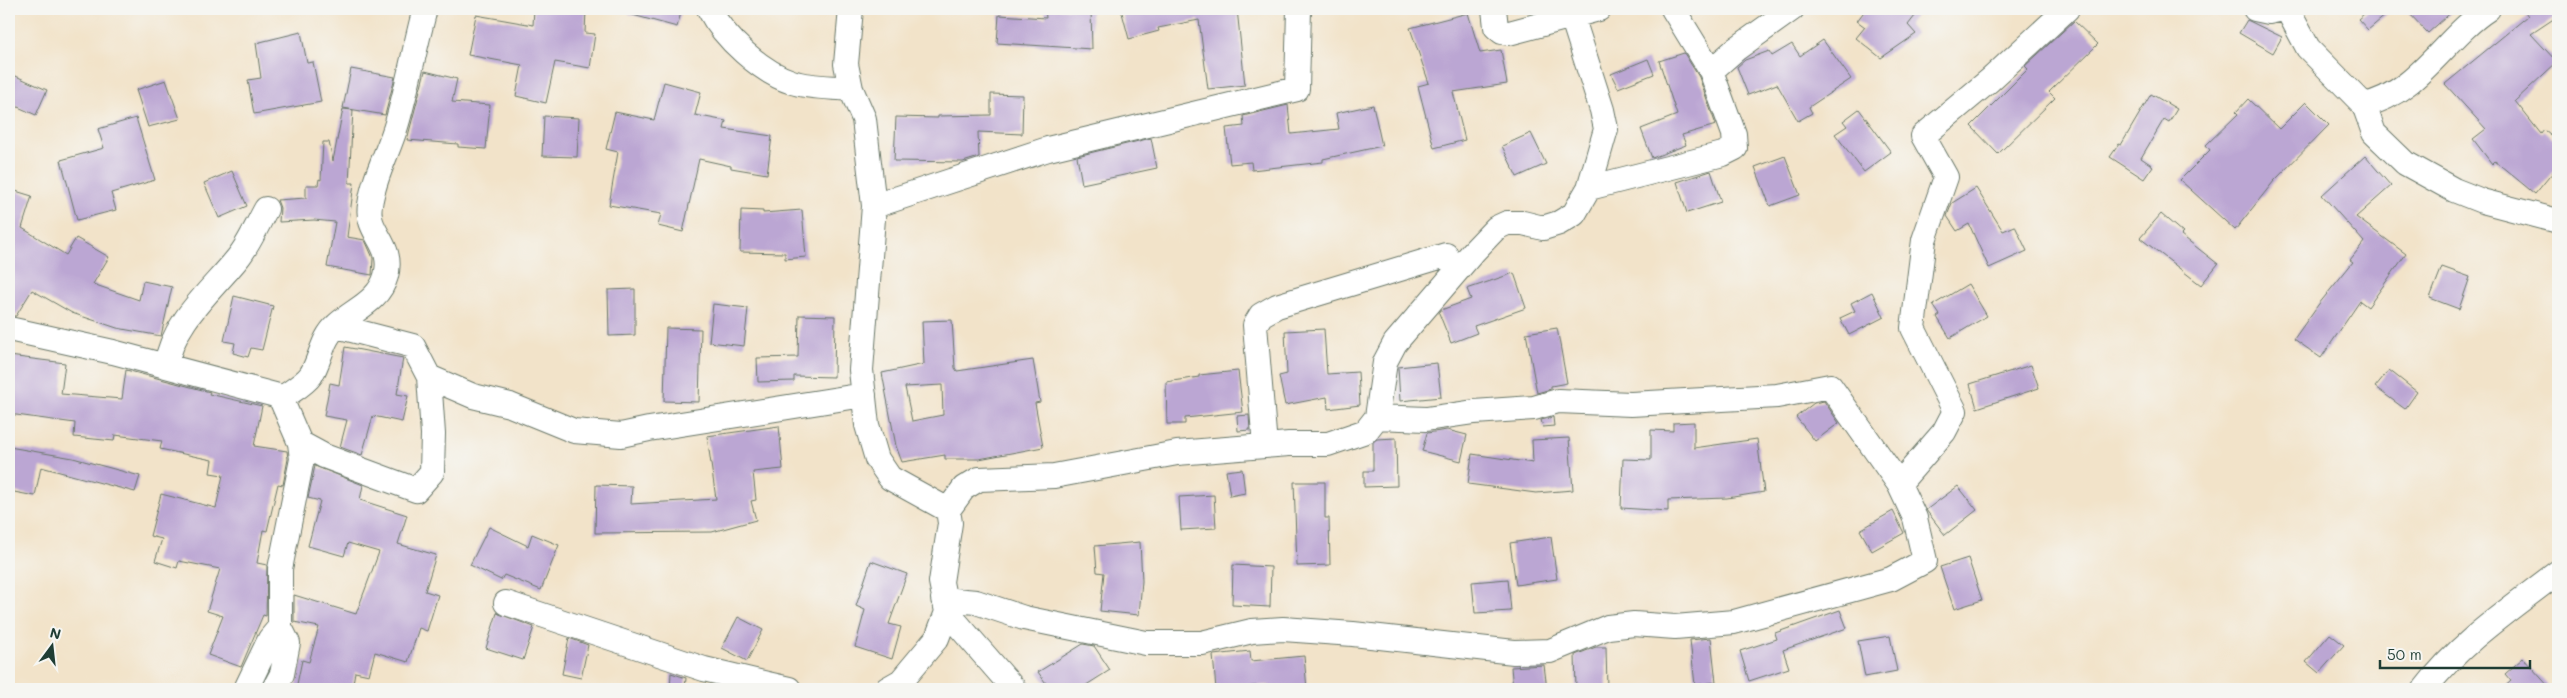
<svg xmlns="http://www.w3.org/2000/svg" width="2567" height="698" font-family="Mali,sans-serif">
  <rect width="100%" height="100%" fill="#f6f6f2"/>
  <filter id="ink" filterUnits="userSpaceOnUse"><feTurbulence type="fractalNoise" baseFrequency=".02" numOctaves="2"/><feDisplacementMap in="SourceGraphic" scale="10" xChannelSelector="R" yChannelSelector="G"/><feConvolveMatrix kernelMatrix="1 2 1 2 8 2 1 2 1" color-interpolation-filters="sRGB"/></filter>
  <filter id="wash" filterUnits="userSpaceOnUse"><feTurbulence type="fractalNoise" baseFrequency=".0096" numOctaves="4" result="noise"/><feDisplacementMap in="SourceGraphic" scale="20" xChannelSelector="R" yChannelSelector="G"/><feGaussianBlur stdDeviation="1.12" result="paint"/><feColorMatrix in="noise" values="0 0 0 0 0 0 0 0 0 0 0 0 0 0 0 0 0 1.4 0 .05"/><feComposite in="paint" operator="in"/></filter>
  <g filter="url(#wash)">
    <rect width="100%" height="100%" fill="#f2e3c9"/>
    <g id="blocks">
      <path fill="#bba6d3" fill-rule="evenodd" d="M534,9H586L585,33L595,34L590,68L555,62L546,103L516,96L522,65L468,55L476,15L533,25Z
        M629,9H682L677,27L629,14Z
        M1045,9H1091L1092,49L997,43L999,15L1046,18Z
        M1121,9H1217V12L1237,9L1245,85L1208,89L1199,20L1158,28L1159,31L1129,39Z
        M1866,9H1905L1915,16L1908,25L1916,34L1881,58L1856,38L1865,27L1857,21Z
        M2370,9H2393L2368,30L2358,19Z
        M2405,9H2455L2428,33Z
        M2523,9H2558V16L2531,34L2557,62L2515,101L2541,134L2544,130L2558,142V166L2535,194L2495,161L2492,164L2473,139L2486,129L2445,84L2528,16Z
        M1468,13L1480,53L1501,50L1507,84L1453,92L1465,140L1434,148L1418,86L1429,83L1410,28Z
        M2247,20L2282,37L2273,53L2239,33Z
        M2074,21L2098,44L2049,92L2055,98L1998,154L1971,126L2028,69L2025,66Z
        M301,32L307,63L313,62L321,102L254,114L248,80L261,78L256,43Z
        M1823,40L1851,79L1809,107L1812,113L1798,121L1777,84L1748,95L1737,67L1745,60L1769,51L1772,56L1792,44L1800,56Z
        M1684,53L1699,77L1716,125L1682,135L1686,145L1652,158L1641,129L1677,115L1659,61Z
        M1648,59L1654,74L1618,88L1611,74Z
        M351,69L395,77L385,115L343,108Z
        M425,71L457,79L452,102L490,105L486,149L458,147V144L407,140Z
        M9,73L47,90L36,115L9,103Z
        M166,80L180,119L148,127L136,90Z
        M664,82L701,92L695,115L726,121L724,129L772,136L767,174L731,168V166L699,159L683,232L658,226L661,214L609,205L618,152L606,149L615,112L654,120Z
        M991,94L1023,95L1022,134L978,132L979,157L963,162L894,161L896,117L938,118V116L991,115Z
        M2151,94L2177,109L2169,122L2164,119L2141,158L2153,166L2144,179L2110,157L2119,144L2121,145Z
        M2248,99L2279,129L2306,102L2329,125L2274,181L2235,230L2180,180L2210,150L2206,145L2238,114L2236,112Z
        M1288,105L1291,134L1339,129L1336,113L1373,105L1382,146L1323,159V162L1252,170L1251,162L1230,164L1226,128L1244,126L1243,116Z
        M343,109L353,110L349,183H354L347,237L365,240L373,258L372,275L327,267L335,222L314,220L279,222L280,208L277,200L306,198V185H318L319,179L321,180L323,142H329L333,161Z
        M1859,109L1891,152L1864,172L1835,134L1847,126L1843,121Z
        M544,116L579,118L577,157L542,156Z
        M136,118L155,180L111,193L116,210L77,220L61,160L104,148L98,129Z
        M1531,133L1546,164L1517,177L1502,146Z
        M1151,138L1157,168L1082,184L1077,156Z
        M1785,156L1800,195L1770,206L1755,167Z
        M2365,156L2391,186L2356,217L2406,254L2368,307L2360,301L2321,358L2294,339L2318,305L2353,262L2350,260L2364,242L2322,195Z
        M232,171L247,206L219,218L204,183Z
        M1711,171L1721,202L1687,213L1677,182Z
        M1976,188L2003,231L2015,226L2027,251L1989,268L1969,224L1957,231L1947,216L1952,203Z
        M9,189L32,196L22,228L66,255L76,238L109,257L93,284L139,300L143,281L172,287L161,336L117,328L72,313L32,290L16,316H9Z
        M741,210L763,211V213L802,210L806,257L785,259V253L740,252Z
        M2161,214L2183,233L2181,235L2218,264L2201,285L2140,238Z
        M2442,267L2470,277L2459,309L2430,298Z
        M1514,273L1526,308L1474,326L1477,333L1451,343L1439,313L1441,310L1471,299L1467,289Z
        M1968,284L1987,316L1950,338L1937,317L1940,315L1933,305Z
        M635,289V335L609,336L608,290Z
        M1872,292L1884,317L1849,335L1840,318L1855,311L1851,303Z
        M234,296L273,306L262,350L251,348L248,357L233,353L235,343L224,341Z
        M713,304L748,308L744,346L709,342Z
        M799,315L835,316L834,377L794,376V381L758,382L757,358L798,357Z
        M952,320L955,368L957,371L1033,360L1040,402L1035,403L1043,447L979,459H945V455L902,462L896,446L882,373L924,364L922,321ZM942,385L943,415L912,421L905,387Z
        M666,328L701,329L699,402L664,401Z
        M1557,328L1567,383L1551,386V389L1537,393L1526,333Z
        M1324,329L1327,374L1358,372L1360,405L1328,409L1327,397L1285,405L1279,376L1287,374L1285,331Z
        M345,347L403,358L397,394L408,396L402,422L373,416L362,455L340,447L347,420L324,416L330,383L339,385Z
        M9,356L65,363L61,394L122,399L126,370L210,392L209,394L262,406L254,446L287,451L288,459L283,485L278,484L267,531L263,530L257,563L267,565L266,616L263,615L241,667L208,655L223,616L207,611L220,569L179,561L177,568L155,561L162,539L150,536L161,494L216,508L223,475L210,473L212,460L160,449L162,441L115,435L114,441L74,437L75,423L9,414Z
        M1437,363L1441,397L1400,401L1398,367Z
        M2031,365L2039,388L1977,408L1970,384Z
        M2389,370L2417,392L2405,409L2375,387Z
        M1238,371L1243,412L1185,418V424H1167L1166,382L1199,377V375Z
        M1824,401L1839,423L1815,441L1796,417L1814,403Z
        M1249,415L1250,430L1238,431L1237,416Z
        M1553,417L1554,426L1543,427L1541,420Z
        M1694,422V448L1757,439L1764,492L1727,498L1668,500V511L1621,508L1623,459L1651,460V430L1673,431V423Z
        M779,426L783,469L753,472L756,500L751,501L756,520L712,532L595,533L596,485L632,486L631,504L716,499L707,436Z
        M1447,430L1467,435L1461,461L1422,451L1427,433Z
        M1396,438L1397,486L1364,487V471H1373V442L1377,439Z
        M1569,438L1573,490L1536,493L1468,484L1472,454L1533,463L1532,440Z
        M9,447L73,458L140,476L135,492L41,467L35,496L9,491Z
        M315,466L363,485L360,500L407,515L398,544L436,555L425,591L438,595L427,631L419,628L408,662L375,652L369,675L355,672L352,689H296L302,660L309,662L319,627L294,622V595L356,614L379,552L348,543L344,556L308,546L320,501L308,498Z
        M1242,469L1245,493L1230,496L1226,471Z
        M1294,482H1325V518H1329L1330,565L1297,566Z
        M1958,486L1977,510L1945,535L1926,510Z
        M1214,495L1216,528L1181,530L1179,497Z
        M1893,511L1904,533L1872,551L1860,530Z
        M489,527L528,546L532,534L559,545L541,590L504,575L501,580L470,565Z
        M1551,537L1557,579L1516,585L1510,543Z
        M1140,542L1142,581L1139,615L1100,611L1104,573L1097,572L1095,546Z
        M1968,558L1982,600L1954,609L1940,567Z
        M871,561L907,574L889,624L901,627L892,659L855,647L865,610L856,606Z
        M1233,565L1271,567L1270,607L1232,605Z
        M1508,579L1511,611L1475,613L1472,582Z
        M1840,610L1847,628L1783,650L1789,668L1749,681L1740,651L1777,639L1775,633Z
        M497,613L534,627L523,660L486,648Z
        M738,617L763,630L747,661L722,648Z
        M2330,634L2344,645L2319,673L2306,662Z
        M1890,636L1897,671L1865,677L1858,641Z
        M569,638L588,645L581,678L562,674Z
        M1711,638L1716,682L1695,685L1690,640Z
        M1083,644L1094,646L1110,670L1080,689H1050L1038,672Z
        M1596,647H1606L1607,689H1576L1575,655Z
        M1250,651L1251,661L1304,656L1307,689H1270L1269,685L1216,689L1213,655Z
        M2523,658L2551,689H2502L2511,681L2505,674Z
        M1544,665L1547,689H1513L1511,667Z
        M671,673L686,678L685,689H670Z"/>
    </g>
  </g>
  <g filter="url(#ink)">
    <use href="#blocks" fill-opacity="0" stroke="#697768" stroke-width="1"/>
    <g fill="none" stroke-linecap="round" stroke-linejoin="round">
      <defs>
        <path id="minor" d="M709,9C724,38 761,72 792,82C810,88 833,87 851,89
          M851,9L846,64L851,89L864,119L874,206L861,370L867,425L877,459L890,478L948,510L950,523L941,582L947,612L1014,689
          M1494,9L1496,27L1502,32L1509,33L1599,9
          M1673,9L1711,71
          M2255,9L2269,12L2284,9
          M2287,9L2308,48L2364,105L2374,133L2405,163L2454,190L2482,201L2558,221
          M1572,16L1602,110L1606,129L1589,188
          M2364,105C2417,94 2445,37 2488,9
          M874,206L1048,149L1297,89L1299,9
          M336,326L413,346L429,377L473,396L510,405L574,431L621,435L649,429L864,395
          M9,329L113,352L275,395L281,399L300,443L302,459L280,569V627L288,643L282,674L274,689
          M166,366C172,323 211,291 237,259C249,245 257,225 266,209
          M281,399C290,392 305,384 311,375C321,359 322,338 337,325C355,309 379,301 386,276C395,244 365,233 370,205C374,176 389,151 397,123C408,85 415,46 425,9
          M300,443L324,456L416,490L432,472L433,434L429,377
          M1265,446L1255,325L1261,315L1277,306L1446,255
          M1899,484L1944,432L1955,411L1913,328L1924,240L1946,177L1923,136L1990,80L2067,9
          M948,510L964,488L979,479L1054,476L1177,453L1289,444H1328L1366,431L1377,417L1385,362L1395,343L1474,251L1496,228L1507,223H1523L1543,228L1559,223L1574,214L1589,188L1723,154L1735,148L1734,134L1711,71L1736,49L1792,9
          M943,599L976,602L1024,618L1146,643H1202L1252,631L1283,629L1353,634L1514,652L1550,651L1608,627L1634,624L1675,627L1734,622L1891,579L1925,561L1915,518L1899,484L1830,386L1777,396L1631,404L1558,401L1534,408L1474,412L1426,419L1377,417
          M506,603L704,669L789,689
          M246,689L270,639L280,627
          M887,689L901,681L937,638L947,612
          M2425,689C2460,642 2513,607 2558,572"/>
      </defs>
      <use href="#minor" stroke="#697768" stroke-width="26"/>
      <use href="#minor" stroke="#fff" stroke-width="24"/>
    </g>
  </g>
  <rect width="2567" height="698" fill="none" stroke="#f6f6f2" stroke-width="30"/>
  <g transform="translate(52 646) rotate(15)" stroke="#f6f6f2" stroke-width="4" paint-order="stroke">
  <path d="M0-4L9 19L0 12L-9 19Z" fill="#1f3d34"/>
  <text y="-8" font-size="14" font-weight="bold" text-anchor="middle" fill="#1f3d34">N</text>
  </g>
  <path d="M2380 660v8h150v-8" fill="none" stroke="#1f3d34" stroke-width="2.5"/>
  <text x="2387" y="660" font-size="15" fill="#1f3d34" stroke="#f6f6f2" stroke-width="4" paint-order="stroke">50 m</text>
</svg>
